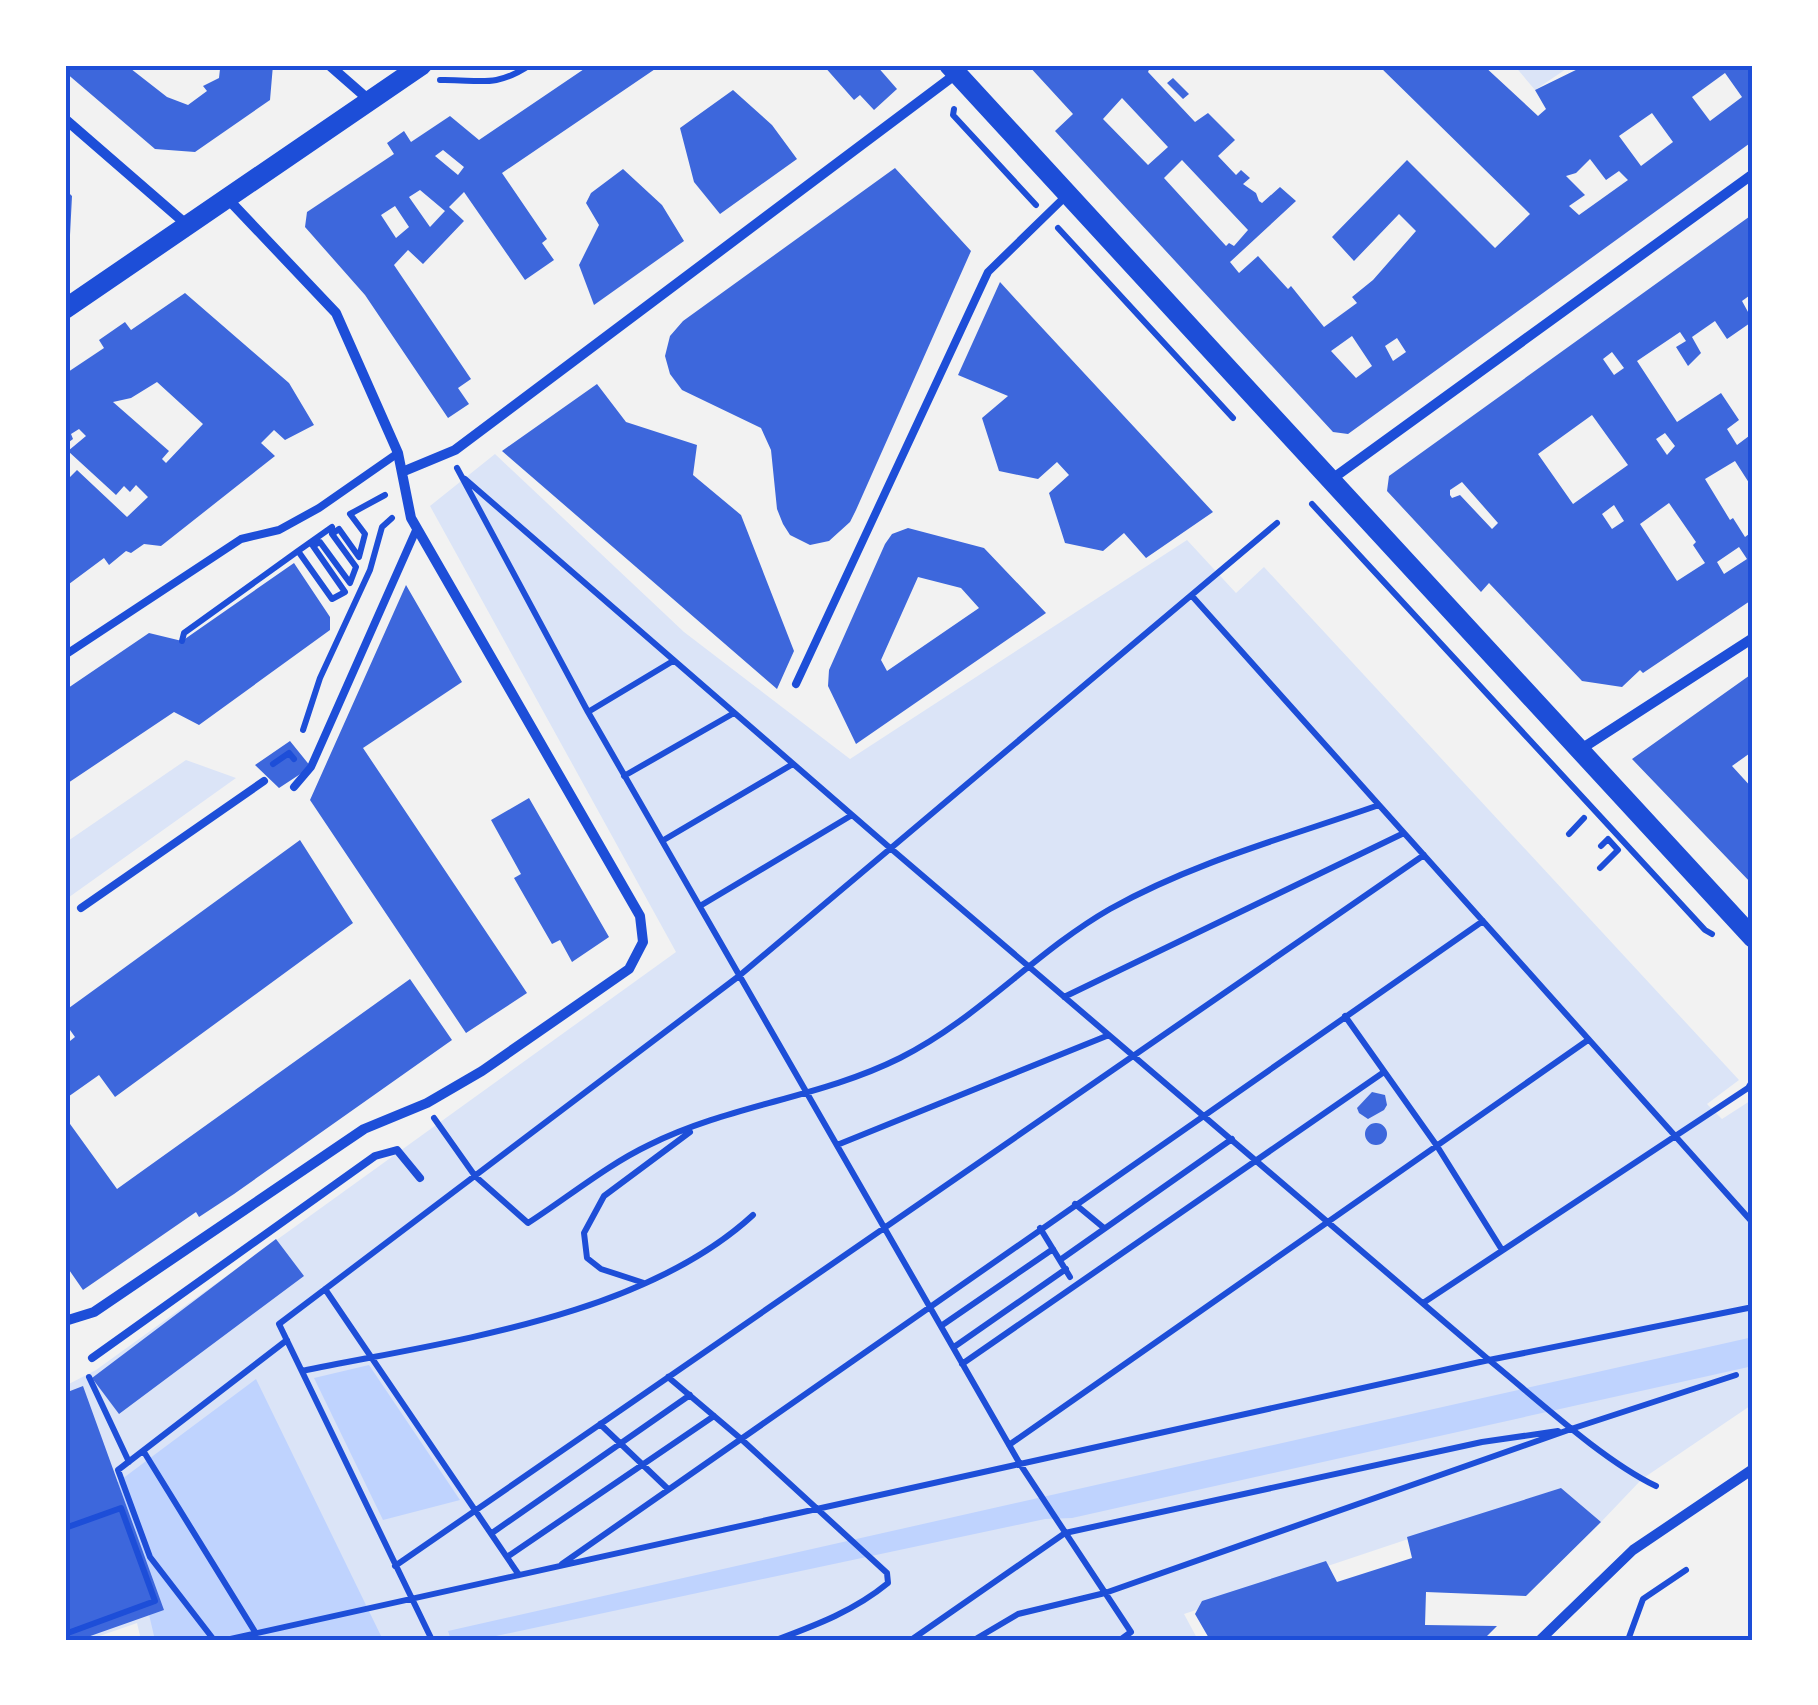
<svg xmlns="http://www.w3.org/2000/svg" width="1818" height="1705" font-family="'IBM Plex Serif',serif">
  <rect width="100%" height="100%" fill="#f2f2f2"/>
  <path fill="#dbe4f7" d="M1514,65H1572L1535,90Z
    M495,454L684,632L850,759L1187,540L1236,593L1264,567L1739,1080L1707,1104L1722,1119L1753,1099V1404L1642,1479L1601,1522L1561,1488L1184,1614L1198,1640H141L137,1623L88,1640H65V1386L96,1370L676,952L430,506Z
    M186,760L236,778L65,900V843Z"/>
  <path fill="#bfd3fe" d="M1753,1337V1366L1072,1518L1045,1519L477,1640H451L448,1631Z
    M369,1365L460,1500L383,1520L314,1378Z
    M256,1379L383,1640H155L118,1482Z"/>
  <path fill="#3d67dc" fill-rule="evenodd" d="M65,65H126L167,97L188,105L207,91L203,86L219,78L220,69L216,65H273L270,100L195,152L155,149L65,72Z
    M590,65H661L502,173L547,239L542,243L554,260L525,280L464,192L449,207L464,221L423,264L408,250L394,265L471,379L458,388L469,404L448,418L365,295L305,227L307,212L394,154L387,143L404,131L411,142L450,116L479,140ZM443,150L464,167L458,175L435,156ZM420,190L445,211L430,227L409,197ZM395,206L409,227L396,238L381,215Z
    M823,65H876L897,89L874,110L860,95L854,100Z
    M1028,65H1151L1148,72L1195,122L1208,113L1235,140L1218,156L1236,175L1241,170L1250,178L1243,184L1256,193L1259,201L1262,203L1280,187L1296,201L1230,262L1239,273L1258,256L1288,289L1291,286L1324,327L1357,303L1352,297L1373,280L1416,231L1399,214L1354,261L1332,237L1407,160L1495,248L1530,214L1378,65H1483L1538,116L1546,109L1535,90L1586,65H1753V141L1348,434L1333,432L1055,131L1073,114ZM1725,73L1742,97L1710,121L1692,97ZM1122,98L1168,147L1148,165L1103,119ZM1652,113L1673,142L1641,166L1619,136ZM1590,159L1606,180L1619,171L1628,180L1579,215L1569,206L1585,195L1566,176L1576,173ZM1182,160L1248,230L1234,246L1229,243L1226,246L1164,178ZM1352,336L1372,366L1356,378L1331,351ZM1397,338L1406,352L1393,361L1385,346Z
    M1173,78L1189,94L1183,99L1167,83Z
    M733,90L772,125L797,159L720,214L694,182L680,128Z
    M895,168L971,251L856,510L850,522L829,541L810,545L790,535L783,524L777,509L771,450L761,428L682,390L670,374L665,356L670,336L683,321Z
    M623,169L662,205L684,241L594,305L579,265L599,225L586,203L591,193Z
    M65,189L72,196L70,235L65,239Z
    M1753,214V293L1742,301L1753,321L1727,339L1715,321L1692,337L1701,353L1688,366L1676,347L1686,341L1680,332L1637,361L1677,422L1721,393L1739,420L1727,429L1737,445L1749,436L1753,442V489L1735,461L1705,479L1730,520L1733,518L1745,537L1753,531V599L1643,673L1640,670L1622,687L1582,681L1489,583L1481,592L1387,491L1389,476ZM1612,352L1624,368L1614,375L1603,359ZM1592,415L1628,465L1573,504L1538,454ZM1665,433L1675,446L1667,455L1656,439ZM1462,482L1498,523L1492,529L1460,495L1452,498L1450,495V490ZM1669,503L1696,542L1693,545L1705,563L1677,581L1640,524ZM1614,505L1624,521L1612,529L1602,514ZM1739,547L1747,559L1724,574L1717,562Z
    M1000,282L1032,317L1213,512L1146,558L1124,533L1103,551L1065,543L1049,493L1069,475L1057,462L1038,479L999,471L982,418L1008,396L958,375Z
    M185,293L289,383L314,425L285,440L274,430L261,443L275,456L161,546L144,544L131,553L126,551L109,565L104,558L65,587V476L68,479L77,470L127,517L148,497L136,485L130,492L124,486L116,495L68,451L86,436L79,429L71,434L73,439L65,445V374L104,348L99,340L125,322L131,330ZM157,382L203,424L166,463L162,459L169,451L113,402L131,398Z
    M597,384L626,422L697,445L693,475L741,515L794,651L777,689L502,451Z
    M908,528L984,548L1046,613L856,744L828,686L829,670L885,544L892,534ZM918,577L961,588L979,608L887,671L881,660Z
    M294,563L330,617V630L199,725L174,712L65,785V690L149,633L182,641Z
    M406,585L462,682L363,748L527,993L466,1033L310,800Z
    M1753,673V751L1732,766L1753,789V885L1632,759Z
    M290,741L311,767L279,788L255,765Z
    M529,798L609,937L572,962L560,940L552,944L514,878L521,874L491,820Z
    M300,840L353,923L115,1097L99,1075L65,1099V1045L75,1037L65,1023V1011Z
    M410,979L452,1040L234,1194L199,1217L196,1212L83,1290L65,1264V1117L117,1189Z
    M1372,1092L1385,1095L1387,1105L1384,1110L1368,1119L1359,1113L1357,1108Z
    M1365 1134a11 11 0 1 1 22 0a11 11 0 1 1-22 0Z
    M276,1239L304,1276L119,1414L92,1378Z
    M83,1386L164,1610L79,1640H65V1393Z
    M1561,1488L1601,1522L1526,1596L1426,1592L1425,1625L1497,1626L1483,1640H1210L1195,1614L1202,1601L1326,1561L1337,1582L1412,1558L1407,1537Z"/>
  <g fill="none" stroke-linecap="round" stroke-linejoin="round">
    <path stroke="#1d4ed8" stroke-width="6" d="M440,80C479,79 494,89 530,65
      M954,109L953,115L1036,205
      M1058,228L1233,418
      M457,468L588,712L1020,1464L1131,1632L1120,1640
      M465,479L889,847L1489,1360C1537,1399 1602,1460 1656,1486
      M1312,504L1705,930L1712,934
      M298,551L332,527
      M1192,596L1753,1223
      M182,641L184,633L298,551L332,599L345,592L313,546L320,542L350,583L356,567L332,534L339,529L359,557L365,534L350,514L385,495
      M588,712L673,661
      M303,730L320,678L370,570L382,527L392,518
      M273,764L289,753L294,759
      M624,776L734,713
      M1569,834L1584,818
      M662,841L793,764
      M1600,868L1618,850L1608,839L1601,846
      M700,906L852,815
      M1064,997L1404,833
      M1345,1016L1437,1146L1502,1250
      M434,1118L475,1176L528,1223C567,1198 607,1165 649,1145C729,1105 820,1098 900,1058C978,1019 1035,952 1110,909C1194,862 1288,837 1379,805
      M837,1145L1109,1035
      M1075,1204L1104,1228
      M1040,1228L1070,1277
      M1060,1260L1232,1139
      M644,1283L601,1269L587,1258L584,1233L604,1196L690,1132
      M325,1289L519,1575
      M1423,1303L1748,1088L1753,1080
      M941,1326L1053,1249
      M954,1347L1066,1269
      M962,1364L1384,1072
      M302,1371C447,1341 641,1318 753,1215
      M89,1377L129,1462
      M668,1377L740,1438L887,1573L888,1583C854,1611 816,1625 776,1640
      M600,1424L668,1489
      M1009,1445L1588,1040
      M144,1452L260,1640
      M65,1528L121,1508L155,1601L65,1634
      M492,1533L690,1395
      M507,1557L714,1416
      M562,1564L1483,921
      M395,1566L1424,855
      M214,1640L150,1557L118,1470L287,1340
      M226,1640L1489,1360L1753,1307
      M432,1640L279,1324L739,976L1277,523
      M911,1640L1065,1533L1482,1442L1558,1431
      M974,1640L1018,1614L1105,1593L1574,1428L1736,1375
      M1628,1640L1643,1599L1686,1570"/>
    <path stroke="#1d4ed8" stroke-width="8" d="M65,655L241,539L279,530L319,508L398,453
      M796,684L988,272L1067,195
      M294,787L311,767L417,528
      M81,908L264,781
      M92,1358L375,1156L397,1150L420,1178"/>
    <path stroke="#1d4ed8" stroke-width="10" d="M329,65L369,100
      M65,119L186,224
      M402,472L455,450L956,74
      M1332,479L1753,174
      M1578,751L1753,638
      M65,1321L94,1312L364,1129L427,1103L482,1071L629,969L643,942L640,916L411,518L398,453L336,313L226,197
      M1540,1640L1633,1550L1753,1469"/>
    <path stroke="#1d4ed8" stroke-width="20" d="M949,65C1217,356 1484,648 1753,938
      M65,309L422,65"/>
  </g>
  <rect width="1818" height="1705" fill="none" stroke="#ffffff" stroke-width="135"/>
  <rect x="68" y="68" width="1682" height="1570" fill="none" stroke="#1d4ed8" stroke-width="4"/>
</svg>
